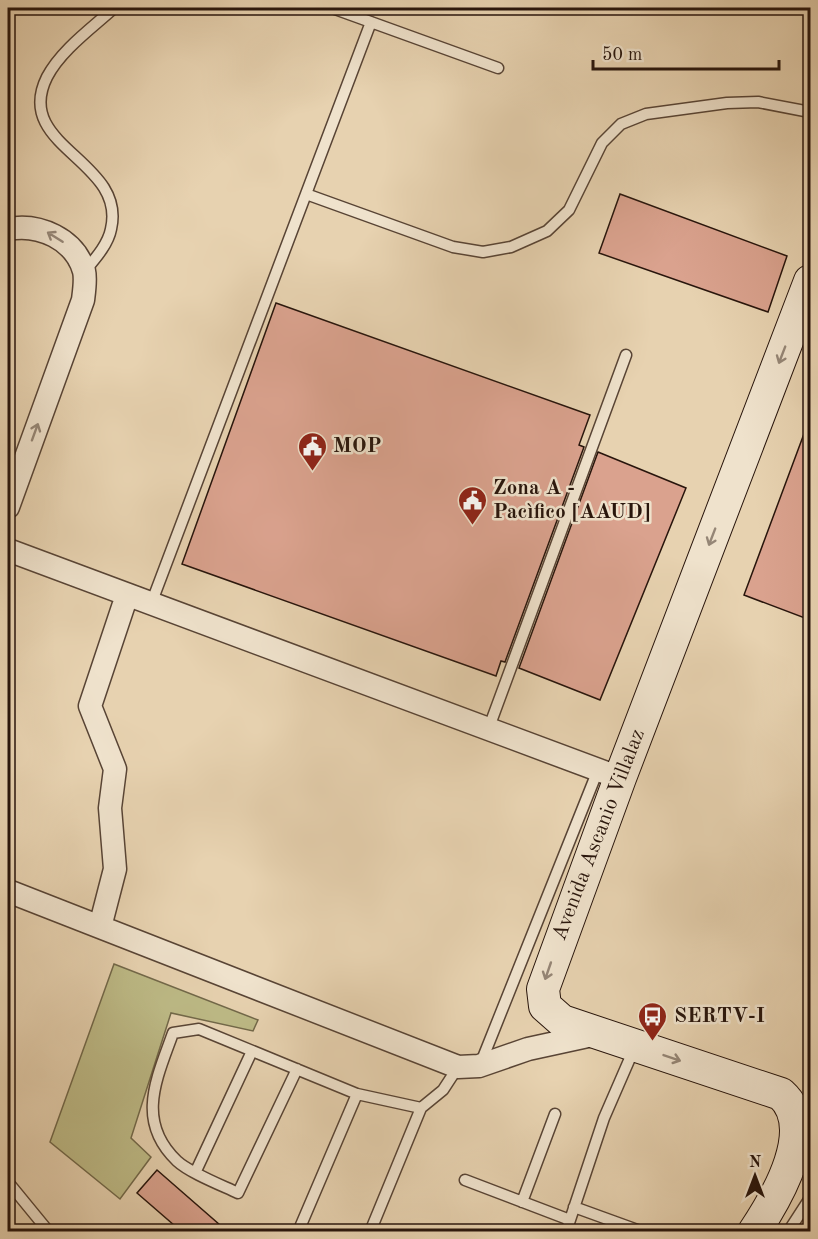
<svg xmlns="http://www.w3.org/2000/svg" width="818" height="1239" font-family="'Old Standard TT',serif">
  <rect width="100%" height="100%" fill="#e7d2b0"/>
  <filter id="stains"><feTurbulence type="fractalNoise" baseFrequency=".00333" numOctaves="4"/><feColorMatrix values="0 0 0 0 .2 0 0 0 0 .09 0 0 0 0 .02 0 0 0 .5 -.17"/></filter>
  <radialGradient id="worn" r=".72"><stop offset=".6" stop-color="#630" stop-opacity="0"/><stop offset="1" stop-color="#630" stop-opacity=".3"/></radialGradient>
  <path fill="#bdba86" stroke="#726849" stroke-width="1.5" d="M114,964L258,1020L253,1031L171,1013L131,1138L151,1157L120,1199L50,1142Z"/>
  <path fill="#daa28e" stroke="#28150c" stroke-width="1.5" d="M620,194L787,256L768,312L599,253Z
    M276,303L590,415L579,445L584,447L505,662L501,661L496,676L182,564Z
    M808,423H810V620L744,595Z
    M598,452L686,488L600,700L519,668Z
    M157,1170L228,1232H182L137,1193Z"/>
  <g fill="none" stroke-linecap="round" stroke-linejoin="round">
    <defs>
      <path id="service" d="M332,8L498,68
        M306,194L453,247L483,252L511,247L547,231L569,210L602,143L621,124L646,114L727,103L758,102L810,112
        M84,272C94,260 108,245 111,229C127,160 12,147 47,77C61,50 92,28 114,8
        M151,604L371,22
        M488,730L626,355
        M480,1065L598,770
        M297,1069L238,1193C221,1185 190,1173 177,1161C135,1121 157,1078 173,1033L199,1029L357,1094L421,1108
        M793,1167L810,1172
        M196,1171L252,1051
        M465,1180L570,1220
        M8,1182L49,1232
        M522,1202L555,1114
        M574,1207L643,1232
        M298,1232L357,1094
        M370,1232L421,1108L443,1090L458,1067
        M566,1232L604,1118L634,1049
        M788,1232L810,1198"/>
      <path id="minor" d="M8,229C39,223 75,239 84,271C86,279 84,292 83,300L8,507
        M8,550L620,778
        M8,891L458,1067L479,1066L528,1049L597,1034
        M100,927L115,869L110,808L115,769L90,706L127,595"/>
      <path id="secondary" d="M754,1232C778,1196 818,1127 781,1094L562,1021L545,1006L543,989L620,778L810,281"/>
    </defs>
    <use href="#service" stroke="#584435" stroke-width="13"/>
    <use href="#minor" stroke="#584435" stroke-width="25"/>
    <use href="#secondary" stroke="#28150c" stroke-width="34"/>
    <use href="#service" stroke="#efe2cc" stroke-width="10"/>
    <use href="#minor" stroke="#efe2cc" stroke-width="22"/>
    <use href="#secondary" stroke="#efe2cc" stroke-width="32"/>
  </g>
  <defs><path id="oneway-shaft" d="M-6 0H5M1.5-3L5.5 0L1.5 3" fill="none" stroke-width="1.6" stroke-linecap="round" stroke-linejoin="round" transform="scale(1.5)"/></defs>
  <g stroke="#958676">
    <use href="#oneway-shaft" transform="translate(55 237) rotate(-148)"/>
    <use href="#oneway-shaft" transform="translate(782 355) rotate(111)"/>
    <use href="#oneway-shaft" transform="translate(35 432) rotate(-70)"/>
    <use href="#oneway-shaft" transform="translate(712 537) rotate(111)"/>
    <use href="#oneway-shaft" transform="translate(548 971) rotate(109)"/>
    <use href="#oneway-shaft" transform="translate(672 1058) rotate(19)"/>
  </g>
  <defs>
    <symbol id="civic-pin" viewBox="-11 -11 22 30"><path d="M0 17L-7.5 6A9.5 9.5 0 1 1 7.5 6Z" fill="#8f2418" stroke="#efe2cc"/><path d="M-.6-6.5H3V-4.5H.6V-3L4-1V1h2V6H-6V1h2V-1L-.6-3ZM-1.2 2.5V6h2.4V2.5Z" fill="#fff"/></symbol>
    <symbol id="bus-pin" viewBox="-11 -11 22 30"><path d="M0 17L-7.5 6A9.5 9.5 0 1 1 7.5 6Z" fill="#8f2418" stroke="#efe2cc"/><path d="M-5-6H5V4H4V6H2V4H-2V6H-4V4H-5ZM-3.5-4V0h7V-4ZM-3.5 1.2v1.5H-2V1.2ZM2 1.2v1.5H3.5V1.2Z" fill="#fff"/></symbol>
  </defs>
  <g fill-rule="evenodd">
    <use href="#civic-pin" x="296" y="430" width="33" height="45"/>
    <use href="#civic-pin" x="456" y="484" width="33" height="45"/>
    <use href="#bus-pin" x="636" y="1000" width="33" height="45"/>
  </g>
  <g text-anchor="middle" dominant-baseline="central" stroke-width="5" stroke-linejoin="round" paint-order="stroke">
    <g font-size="21" font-weight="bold" fill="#28150c" stroke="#efe2cc" text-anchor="start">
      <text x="333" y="446">MOP</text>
      <text x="493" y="488">Zona A -<tspan x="493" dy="24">Pacìfico [AAUD]</tspan></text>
      <text x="674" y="1016">SERTV-I</text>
    </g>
    <g font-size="21" fill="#28150c" stroke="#efe2cc">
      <text transform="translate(599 835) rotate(-69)">Avenida Ascanio Villalaz</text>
    </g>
  </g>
  <rect width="818" height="1239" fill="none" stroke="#e7d2b0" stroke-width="30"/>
  <rect x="9" y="9" width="800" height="1221" fill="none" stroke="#28150c" stroke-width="3"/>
  <rect x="15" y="15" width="788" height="1209" fill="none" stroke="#28150c" stroke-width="1.5"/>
  <g transform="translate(755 1176)" stroke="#efe2cc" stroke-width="4.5" paint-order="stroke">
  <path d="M0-4.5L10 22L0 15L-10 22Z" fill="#28150c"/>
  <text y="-9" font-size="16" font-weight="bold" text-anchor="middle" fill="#28150c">N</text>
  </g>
  <path d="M593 60v9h186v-9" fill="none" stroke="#28150c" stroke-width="3"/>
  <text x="602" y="60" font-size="18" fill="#28150c" stroke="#efe2cc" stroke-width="4.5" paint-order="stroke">50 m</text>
  <rect width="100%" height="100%" filter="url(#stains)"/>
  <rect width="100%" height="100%" fill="url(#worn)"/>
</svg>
